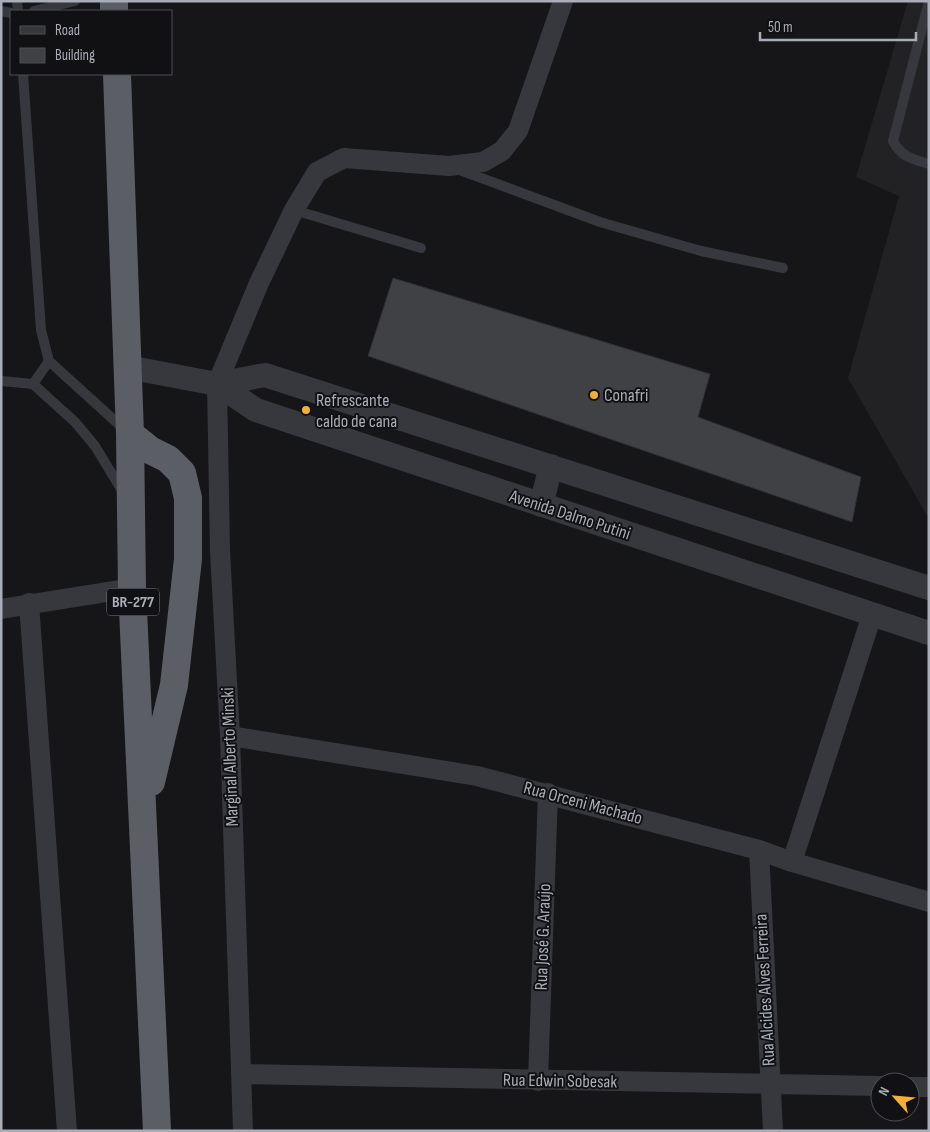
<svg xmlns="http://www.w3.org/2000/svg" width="930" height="1132" font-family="'Sofia Sans Condensed',sans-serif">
  <rect width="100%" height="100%" fill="#161618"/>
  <path fill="#222225" d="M908,1H929V519L848,378L899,196L856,177Z"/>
  <path fill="#404145" stroke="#303034" d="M393,278L710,374L698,417L861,477L852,522L368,356Z"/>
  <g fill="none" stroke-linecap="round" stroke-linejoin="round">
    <path stroke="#37383d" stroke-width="10" d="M17,1L18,11
      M929,1L893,141C901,157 913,159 929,164
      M1,11L11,13
      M34,11L75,1
      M23,74L41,330L49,361L125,430
      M457,169L600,222L701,251L783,268
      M294,210L421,248
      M1,381L33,384L49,361
      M33,384L75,422L95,446L124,494"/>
    <path stroke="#37383d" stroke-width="20" d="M29,603L67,1131
      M1,609L132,588
      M230,736L477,776L759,850L792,862L929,902
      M759,850L773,1131
      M792,862L872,615
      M241,1074L880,1086
      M538,1081L548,793
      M910,1087H929
      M243,1131L230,736L220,551L217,384L259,283L294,210L317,172L344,158L449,166L483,162L502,151L518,131L563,1"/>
    <path stroke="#37383d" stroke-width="24" d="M127,367L217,384L265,375L929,588
      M217,384L256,410L929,633
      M541,505L551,466"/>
    <path stroke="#5b5e65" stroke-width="28" d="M114,1V11
      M117,74L130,434L132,588L157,1131
      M130,434L150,450L168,459L182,473L188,498V559L174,685L151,782"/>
  </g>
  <g fill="#f2b134" stroke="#111113" stroke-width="2">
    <circle cx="594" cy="395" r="5"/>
    <circle cx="306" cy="410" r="5"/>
  </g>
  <g text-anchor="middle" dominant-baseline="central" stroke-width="4" stroke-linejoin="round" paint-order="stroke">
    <rect fill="#111113" stroke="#7b7e86" stroke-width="1" x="107" y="588.5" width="52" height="27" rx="4"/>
    <g font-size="16" font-weight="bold" fill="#a8adb8">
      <text x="133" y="602">BR-277</text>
    </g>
    <g font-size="18" fill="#a8adb8" stroke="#111113" text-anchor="start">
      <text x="604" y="395">Conafri</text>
      <text x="316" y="400">Refrescante<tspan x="316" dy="21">caldo de cana</tspan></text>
    </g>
    <g font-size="18" fill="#a8adb8" stroke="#111113">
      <text transform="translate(570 515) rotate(18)">Avenida Dalmo Putini</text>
      <text transform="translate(230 757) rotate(-92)">Marginal Alberto Minski</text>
      <text transform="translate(583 803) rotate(15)">Rua Orceni Machado</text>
      <text transform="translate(543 937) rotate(-88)">Rua José G. Araújo</text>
      <text transform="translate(765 990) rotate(-93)">Rua Alcides Alves Ferreira</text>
      <text transform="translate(560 1081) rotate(1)">Rua Edwin Sobesak</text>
    </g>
  </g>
  <rect width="930" height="1132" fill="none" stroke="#a8adb8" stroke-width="5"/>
  <rect x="10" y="10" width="162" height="65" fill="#111113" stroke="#4d4f55"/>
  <rect x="20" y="26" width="25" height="8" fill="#37383d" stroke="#4d4f55"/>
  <text x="55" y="35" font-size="15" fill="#a8adb8">Road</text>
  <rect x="20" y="48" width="25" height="15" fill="#404145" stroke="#4d4f55"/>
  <text x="55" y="60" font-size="15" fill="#a8adb8">Building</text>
  <g transform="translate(895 1097) rotate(297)"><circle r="24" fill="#111113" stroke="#4d4f55"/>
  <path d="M0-4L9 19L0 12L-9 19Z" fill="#f2b134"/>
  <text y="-8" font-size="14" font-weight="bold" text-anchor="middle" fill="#a8adb8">N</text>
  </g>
  <path d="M760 32v8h156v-8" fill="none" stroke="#a8adb8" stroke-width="2.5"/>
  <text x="768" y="32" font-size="15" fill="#a8adb8" stroke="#111113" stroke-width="4" paint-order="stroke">50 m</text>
</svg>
